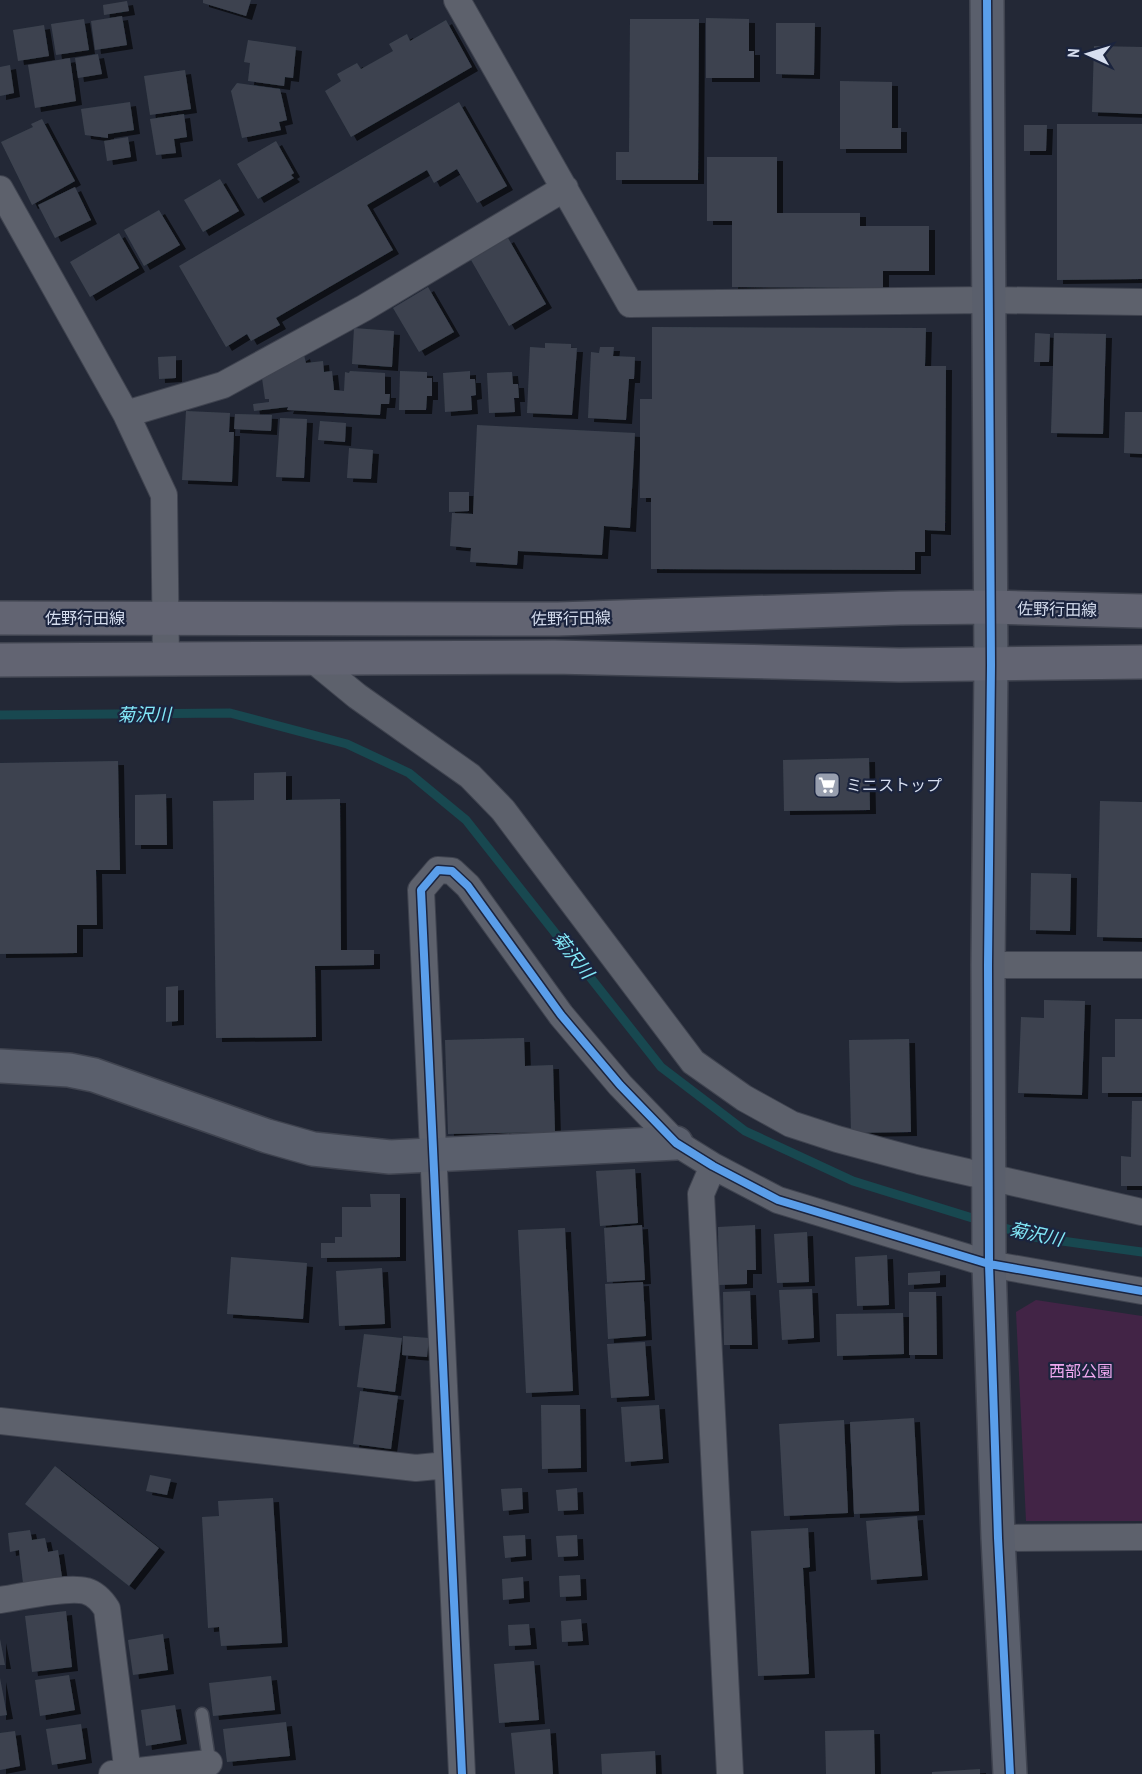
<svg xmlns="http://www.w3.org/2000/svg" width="1142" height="1774" font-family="'PT Sans Narrow','Noto Sans JP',sans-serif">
  <defs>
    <filter id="shadow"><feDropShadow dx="6" dy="4" stdDeviation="0" flood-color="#0009"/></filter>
  </defs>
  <rect width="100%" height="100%" fill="#232836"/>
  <path fill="#422446" d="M1036,1300L1142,1316V1521H1026L1016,1312Z"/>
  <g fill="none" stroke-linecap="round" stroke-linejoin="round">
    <path stroke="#184850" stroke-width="9" d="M0,715L230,713L347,744L409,773L466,820L661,1067L745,1131L853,1181L982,1221
      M995,1225L1033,1237L1142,1252"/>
  </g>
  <path fill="#3c434f" filter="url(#shadow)" d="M203,0H251L246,16L203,3Z
    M127,1L129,11L104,15L103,5Z
    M122,16L127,45L95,50L91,21Z
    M706,18L749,19V51H754V78H706Z
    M84,19L89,50L56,55L51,24Z
    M630,19H699L698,180H616V152H629Z
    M446,20L472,67L351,137L325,91L341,81L337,74L357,63L361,69L393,51L389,44L407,34L410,41Z
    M776,23H815L814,75L776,74Z
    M44,25L49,56L18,61L13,30Z
    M248,40L296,47L293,78L285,77L284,86L248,81L250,63L244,62Z
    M1094,46L1142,47V114L1092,112Z
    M98,54L102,74L78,78L75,58Z
    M70,58L76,101L35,108L28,65Z
    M10,65L14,93L0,96V67Z
    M185,70L191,109L150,115L144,76Z
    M840,81L892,82V128H901V149H840Z
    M237,83L280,89L287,120L279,122L281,130L242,138L231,91Z
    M130,102L134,130L108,134V138L85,135L81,109Z
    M459,102L507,186L477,203L457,169L434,183L427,170L367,205L393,250L276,318L280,325L251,341L247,334L226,347L179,266Z
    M184,114L187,137L174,139L176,153L156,155L150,119Z
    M42,119L75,181L32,205L1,142L33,127L31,124Z
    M1057,124H1142V279L1057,280Z
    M1024,125H1047L1046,151H1024Z
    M128,137L131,157L107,161L104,141Z
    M276,141L294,173L291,175L294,178L258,199L237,164Z
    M707,157H777V213H860V226H929V271H883V288L732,287V221H707Z
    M220,179L239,211L203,232L184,200Z
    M75,187L91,220L55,238L38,205Z
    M159,210L180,245L144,266L124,230Z
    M119,233L139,268L90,297L70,262Z
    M508,238L546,304L509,326L471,260Z
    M428,287L454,332L419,352L393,308Z
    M652,327L926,328L925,366H946L945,531L925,530V552H915V570L651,569V498H640V399H652Z
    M354,328L394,331L392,367L352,364Z
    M1035,333L1050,334L1049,362H1034Z
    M1054,333L1106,334L1103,434L1051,433Z
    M545,343L571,344V348H577L572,415L527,413L530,347L545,348Z
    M600,347H614L613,356L635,357L634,379H629L626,420L588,418L591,352L599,353Z
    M304,355L306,363L323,361L324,372L332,371L334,390L344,391L345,372L349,373L350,371L385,373V394H390L389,404H381L380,415L287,410L288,407L254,411L253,404L269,402V399H265L262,378Z
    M176,356V378L159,379L158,357Z
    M400,371L427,372V378H432V396H427L426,410H399Z
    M470,371V379H475L476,395L471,396L472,410L445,412L443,373Z
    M512,372L513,384H518L519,398H514L515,412L489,413L487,373Z
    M186,411L230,413L229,432H234L232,482L182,480Z
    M1125,412H1142V454L1124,453Z
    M235,414L272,415L271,431L234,429Z
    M280,418L307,419L304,478L276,477Z
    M320,421L346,423L345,442L318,440Z
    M477,425L635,433L630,528L604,526L602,555L518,551L517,565L470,562L471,548L450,546L452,513L473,514Z
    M349,448L373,450L371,479L347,478Z
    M449,492H469V511L449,512Z
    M869,758L870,810L784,811L783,760Z
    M118,761L120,870H96L97,925H77V953L0,954V763Z
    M286,772V800L340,799L341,950H374V965L315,966L316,1037L216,1038L213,801L254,800V773Z
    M166,794L167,845H135V795Z
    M1100,801L1142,802V938L1097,937Z
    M1031,873L1071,874L1070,931L1030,930Z
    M178,986V1021L166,1022V987Z
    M1044,1000L1085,1001L1082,1095L1018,1093L1021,1017L1044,1018Z
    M1115,1019H1142V1093H1102V1057H1115Z
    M524,1038L525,1066L553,1065L555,1132L448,1134L445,1040Z
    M909,1039L911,1132L851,1133L849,1040Z
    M1132,1101H1142V1186H1121V1156L1131,1157Z
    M635,1169L638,1223L600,1226L596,1171Z
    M370,1194H400V1257L321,1258V1243H335V1237H342V1207H371Z
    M642,1225L645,1280L607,1282L604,1228Z
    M755,1225L756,1270H747V1284L719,1285L718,1227Z
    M565,1228L573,1391L526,1393L518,1230Z
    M807,1232L809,1282L777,1283L774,1234Z
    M887,1255L889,1305L857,1306L855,1257Z
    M231,1257L307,1263L303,1319L227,1314Z
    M382,1268L385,1324L339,1326L336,1271Z
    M940,1271V1283L908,1285V1273Z
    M643,1282L646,1336L608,1339L605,1284Z
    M812,1289L814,1338L782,1340L779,1290Z
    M750,1291L752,1345H724L723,1292Z
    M909,1292H936L937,1355H909Z
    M903,1313L904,1354L837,1356L836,1314Z
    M364,1334L402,1338L395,1392L357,1387Z
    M403,1336L429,1338L427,1357L402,1355Z
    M645,1342L649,1396L611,1398L607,1344Z
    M360,1391L398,1396L391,1449L353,1444Z
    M541,1405H580L581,1468L542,1469Z
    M659,1405L663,1459L625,1462L621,1407Z
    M914,1418L919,1511L854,1514L850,1422Z
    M844,1420L848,1513L784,1516L779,1424Z
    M55,1466L159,1548L129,1586L25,1504Z
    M150,1475L171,1479L167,1495L146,1491Z
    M522,1488L523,1509L503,1511L501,1489Z
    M577,1488L578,1510L558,1511L556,1490Z
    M273,1498L282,1643L221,1646L219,1627L208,1628L202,1517L219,1516L218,1501Z
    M917,1516L922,1576L871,1580L866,1521Z
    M808,1528L810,1567L803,1568L809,1674L758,1676L751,1531Z
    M30,1530L32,1540L45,1538L48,1552L58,1550L62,1577L23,1583L19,1550L10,1552L8,1533Z
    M525,1535L526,1556L505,1558L503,1536Z
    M577,1535L578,1556L558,1557L556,1536Z
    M580,1575L581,1596L560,1597L559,1576Z
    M523,1577L524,1598L503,1600L502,1579Z
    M66,1611L72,1667L32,1672L25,1616Z
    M581,1619L583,1641L562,1642L561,1621Z
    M529,1624L531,1645L509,1646L508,1625Z
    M163,1634L168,1670L133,1675L128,1640Z
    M0,1639L5,1665H0Z
    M534,1661L539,1720L499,1723L494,1664Z
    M69,1675L75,1710L40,1716L35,1680Z
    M271,1676L275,1710L213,1716L209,1683Z
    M0,1678L7,1715L0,1716Z
    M175,1705L181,1740L146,1746L141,1710Z
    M286,1722L290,1756L227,1762L223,1729Z
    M81,1724L86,1759L52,1765L46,1729Z
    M550,1729L553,1774H515L511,1733Z
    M874,1730L875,1774H826L825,1731Z
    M15,1731L20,1766L0,1770V1733Z
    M655,1751L656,1774H602L601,1754Z
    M980,1769V1774H932V1772Z"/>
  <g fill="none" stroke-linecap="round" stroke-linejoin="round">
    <defs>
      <path id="lane" d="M202,1714L210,1766"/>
      <path id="street" d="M457,0L630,304L988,300L1142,302
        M0,189L126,414L164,495L166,660
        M126,414L223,385L364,308L565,188
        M312,659L357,696L470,776L503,810L693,1062L744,1098L791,1124L837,1139L919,1161L1142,1212
        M988,965H1142
        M713,1166L701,1194L730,1774
        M0,1421L416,1468L447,1465
        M998,1538L1142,1537
        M0,1600C22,1597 66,1586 86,1591C96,1594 102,1601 107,1609L128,1774
        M112,1774L209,1763
        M462,1774L421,890L438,870L452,871L468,886L561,1015L620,1085L676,1143L713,1166L778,1200L989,1264L1142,1291"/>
      <path id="secondary" d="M987,0L991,665L988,965L989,1264L998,1538L1010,1774
        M0,1066L69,1070L94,1075L267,1136L313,1149L390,1157L676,1143"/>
      <path id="primary" d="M0,618L558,619L900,608L990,607L1142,611
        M0,660L554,657L899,665L1142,662"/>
    </defs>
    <use href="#lane" stroke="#3f434f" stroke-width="15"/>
    <use href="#street" stroke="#3f434f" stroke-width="28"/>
    <use href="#secondary" stroke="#3f434f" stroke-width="36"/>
    <use href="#primary" stroke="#3f434f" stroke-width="36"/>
    <use href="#lane" stroke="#5d616c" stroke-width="12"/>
    <use href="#street" stroke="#5d616c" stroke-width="26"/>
    <use href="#secondary" stroke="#5a5f6c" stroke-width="33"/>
    <use href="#primary" stroke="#626472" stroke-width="33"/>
    <defs>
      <path id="cycleway" d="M987,0L991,665L988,965L989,1264L998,1538L1010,1774
        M462,1774L421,890L438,870L452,871L468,886L561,1015L620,1085L676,1143L713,1166L778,1200L989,1264L1142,1291"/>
    </defs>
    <use href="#cycleway" stroke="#1b243e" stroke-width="11"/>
    <use href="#cycleway" stroke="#5a9eea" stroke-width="8"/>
  </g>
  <defs>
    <symbol id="supermarket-square" viewBox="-11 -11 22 22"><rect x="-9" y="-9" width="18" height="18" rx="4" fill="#979eae" stroke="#1b243e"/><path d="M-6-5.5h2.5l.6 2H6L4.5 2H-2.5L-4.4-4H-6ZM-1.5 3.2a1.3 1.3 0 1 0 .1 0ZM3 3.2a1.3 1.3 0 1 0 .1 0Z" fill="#fff"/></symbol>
  </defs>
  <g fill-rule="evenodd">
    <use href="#supermarket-square" x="812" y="770" width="30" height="30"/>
  </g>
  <g text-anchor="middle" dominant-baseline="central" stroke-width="4.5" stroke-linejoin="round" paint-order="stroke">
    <g font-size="16" fill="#d6deef" stroke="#1b243e">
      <text transform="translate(1057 609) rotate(1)">佐野行田線</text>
      <text x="85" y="618">佐野行田線</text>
      <text transform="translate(571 618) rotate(-1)">佐野行田線</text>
    </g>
    <g font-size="16" fill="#d6deef" stroke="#1b243e" text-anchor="start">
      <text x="846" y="785">ミニストップ</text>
    </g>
    <g font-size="16" fill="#eea8ef" stroke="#1b243e">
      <text x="1081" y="1371">西部公園</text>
    </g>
    <g font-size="18" font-style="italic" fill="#82e8f8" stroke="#1b243e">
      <text x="144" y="714">菊沢川</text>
      <text transform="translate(573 955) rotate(52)">菊沢川</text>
      <text transform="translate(1036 1234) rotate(12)">菊沢川</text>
    </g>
  </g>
  <g transform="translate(1088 54) rotate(274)" stroke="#1b243e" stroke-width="4.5" paint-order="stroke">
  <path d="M0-4.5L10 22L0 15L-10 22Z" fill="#d6deef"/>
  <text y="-9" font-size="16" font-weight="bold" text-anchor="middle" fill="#d6deef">N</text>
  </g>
</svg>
